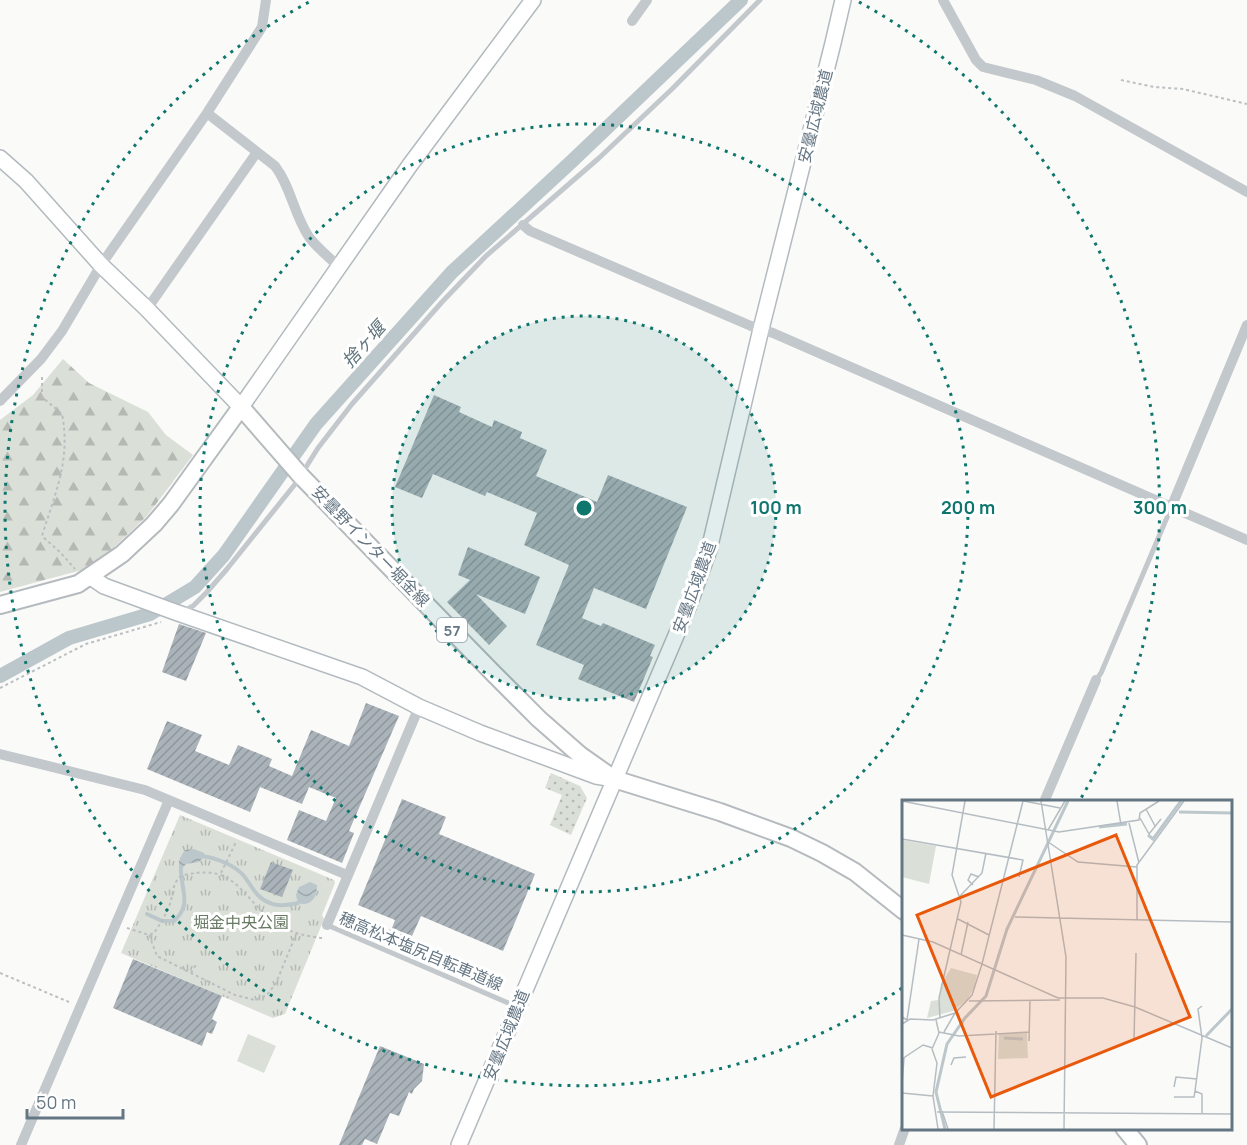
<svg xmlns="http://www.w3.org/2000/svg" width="1247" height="1145" font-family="Manrope,'Noto Sans JP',sans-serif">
  <defs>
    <pattern id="grass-dots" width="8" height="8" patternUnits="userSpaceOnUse" patternTransform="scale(1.5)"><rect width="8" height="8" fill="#dadfd7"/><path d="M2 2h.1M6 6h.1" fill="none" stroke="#b4b9b4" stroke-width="1.8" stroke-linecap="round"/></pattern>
    <pattern id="forest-firs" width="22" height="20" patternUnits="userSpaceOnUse" patternTransform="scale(1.5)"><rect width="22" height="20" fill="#dadfd7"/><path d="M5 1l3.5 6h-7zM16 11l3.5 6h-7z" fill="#b4b9b4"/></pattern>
    <pattern id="park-tufts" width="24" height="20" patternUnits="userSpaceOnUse" patternTransform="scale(1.5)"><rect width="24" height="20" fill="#dadfd7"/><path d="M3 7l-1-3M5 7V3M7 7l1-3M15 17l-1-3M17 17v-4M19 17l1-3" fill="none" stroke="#b4b9b4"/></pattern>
    <pattern id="water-waves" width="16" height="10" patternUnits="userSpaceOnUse" patternTransform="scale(1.5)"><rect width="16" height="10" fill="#bbc7cb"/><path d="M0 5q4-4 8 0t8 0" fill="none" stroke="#9ca6aa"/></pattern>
    <pattern id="building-hatch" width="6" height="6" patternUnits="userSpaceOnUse" patternTransform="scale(1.5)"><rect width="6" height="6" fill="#aab3b9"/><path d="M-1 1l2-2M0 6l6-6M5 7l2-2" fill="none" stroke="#8e969c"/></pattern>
  </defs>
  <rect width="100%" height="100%" fill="#fafaf8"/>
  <path fill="url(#grass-dots)" d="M551,773L580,786L587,798L571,835L550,825L562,795L545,788Z"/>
  <path fill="url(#forest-firs)" d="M63,359L89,383L148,412L166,435L193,455L147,516L109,552L82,570L0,592V420L33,395Z"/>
  <path fill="url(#park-tufts)" d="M180,815L334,880L335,883L322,915L324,919L285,1014L273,1018L121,953Z"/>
  <path fill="#dadfd7" d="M248,1034L276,1046L264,1073L237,1061Z"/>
  <path fill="url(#water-waves)" d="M194,849L204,853L205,856L199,862L186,864L181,870C176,863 181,856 185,850Z
    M310,882L317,885C317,897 312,907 298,903L296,895L299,887Z"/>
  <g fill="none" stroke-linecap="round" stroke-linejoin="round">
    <path stroke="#bbc7cb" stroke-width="4" d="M201,856C214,857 235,865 244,876C252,886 256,898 270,903C278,907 289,905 298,903
      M147,914L162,921H174C193,904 180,889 181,867"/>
    <path stroke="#bbc7cb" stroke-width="14" d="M0,676L69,638L150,614L195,587L224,555L316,424L452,272L571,162L741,0"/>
  </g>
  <path fill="url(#building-hatch)" d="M434,395L461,407L459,412L492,427L494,420L522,432L520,438L547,450L536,476L597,502L608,475L687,507L646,609L594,588L582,618L601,626L603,623L655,645L650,656L653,657L634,702L578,679L584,665L536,645L569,565L524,545L537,513L487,492L485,496L433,474L422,498L395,487Z
    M468,547L540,577L525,614L476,594L507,626L489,645L447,602L470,580L458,575Z
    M179,624L206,633L186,681L162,672Z
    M366,703L399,716L349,831L354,833L342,863L287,840L299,810L326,821L336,798L309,787L302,804L260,787L250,812L147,769L167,721L202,735L195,751L229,765L238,745L272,759L269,766L292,776L311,730L349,746Z
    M402,799L446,817L439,834L535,874L503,951L421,916L412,936L392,928L395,920L358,905Z
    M271,862L293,870L282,897L260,889Z
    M133,959L222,996L212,1019L217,1022L212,1034L207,1032L202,1046L113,1008Z
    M380,1046L424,1064L422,1081L414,1089L412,1094L409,1092L399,1116L390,1113L377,1144L365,1139L362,1145H339Z"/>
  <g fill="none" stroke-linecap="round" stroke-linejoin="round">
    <defs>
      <path id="secondary" d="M0,158L26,181L101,265L147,309L241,407L410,165L533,0
        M91,577L104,586L175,612L362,677L419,707L480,733L596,776L614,779
        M459,1145L689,605L709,550L761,329L833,43L843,0"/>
      <path id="primary" d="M0,605L78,584L122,554L154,524L171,504L241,407L301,476L494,674L539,719L580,755L614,779L720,812L791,838L822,853L855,872L904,911
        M1124,1128L1138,1145"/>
    </defs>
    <use href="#secondary" stroke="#b3babf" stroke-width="18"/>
    <use href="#primary" stroke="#b5babe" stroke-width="20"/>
    <path stroke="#bbbfc2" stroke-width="2" stroke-dasharray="3 3" stroke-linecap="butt" d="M1121,80L1154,87L1183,89L1247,104
      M42,377V397L62,414C71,460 55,493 42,536L60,552L75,569
      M0,688L86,644L161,622
      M221,873L236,842
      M344,912L403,936
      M127,928L149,935L154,933C160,924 166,915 170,904C173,896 172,885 179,878C183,874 191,874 196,873C239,867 247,906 279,925C291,933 309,937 323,938
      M149,935L157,956L235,995L255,1000L267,995L276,983L297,932
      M0,973L69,1002
      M191,973L197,963"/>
    <path stroke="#c3c8cc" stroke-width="5" d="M184,611L193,606L207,592L227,569L296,483L318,448L352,404L442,302L486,256L599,158L672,89L760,0
      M1096,680L1101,673L1171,508
      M327,925L515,1006"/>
    <path stroke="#c3c8cc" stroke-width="10" d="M943,0L976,60L983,67L1036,80L1075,96L1247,192
      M632,21L647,0
      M207,113L275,166C291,187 294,215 309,237C317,248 329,257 339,267
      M523,225L530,231L751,326L773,333L1247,540
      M147,309L257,152
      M0,401L41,359L62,331L101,265L207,113L262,27L266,0
      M1171,508L1247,325
      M0,754L145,790L347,875
      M1044,802L1096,680
      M327,925L419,707
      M21,1145L169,800
      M899,1145L905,1128"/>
    <use href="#secondary" stroke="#fff" stroke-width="15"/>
    <use href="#primary" stroke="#fff" stroke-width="16"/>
  </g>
  <circle cx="584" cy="508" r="192" fill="#0f766e" fill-opacity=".12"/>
  <g fill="none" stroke="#0f766e" stroke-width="3" stroke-dasharray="3 6">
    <circle cx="584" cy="508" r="192"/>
    <circle cx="584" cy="508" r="384"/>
    <path d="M902 988A576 576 0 1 1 309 2M859 2A576 576 0 0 1 1080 800"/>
  </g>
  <g text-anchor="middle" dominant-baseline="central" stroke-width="6" stroke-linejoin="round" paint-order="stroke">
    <rect fill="#fff" stroke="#939fa8" stroke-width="1.5" x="437" y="618" width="30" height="24" rx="4.5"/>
    <g font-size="15" font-weight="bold" fill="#657683">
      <text x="452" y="630">57</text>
    </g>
    <g font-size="16" fill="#657683" stroke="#fff">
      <text transform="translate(815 116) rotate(-76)">安曇広域農道</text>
      <text transform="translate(371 546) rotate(46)">安曇野インター堀金線</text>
      <text transform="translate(694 587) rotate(-70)">安曇広域農道</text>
      <text transform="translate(421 951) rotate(23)">穂高松本塩尻自転車道線</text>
      <text transform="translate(506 1035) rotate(-68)">安曇広域農道</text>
    </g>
    <g font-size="16" fill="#687a64" stroke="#fff">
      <text x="241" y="922">堀金中央公園</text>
    </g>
    <g font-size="18" font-style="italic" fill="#60757c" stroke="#fff">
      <text transform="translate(363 344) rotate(-48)">捨ヶ堰</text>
    </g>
  </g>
  <g transform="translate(902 800)">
    <rect width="330" height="330" fill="#fafaf8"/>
    <path d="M49,168L75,175L72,188L65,200L51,211L25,218L29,201L37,200L39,184Z" fill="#dadfd7"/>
    <path d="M97,233H125L126,258L96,259Z" fill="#dadfd7"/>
    <path d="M0,40L34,46L27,84L0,77Z" fill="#dadfd7"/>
    <path fill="none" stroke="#bbc7cb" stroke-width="3" d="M277,12L330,13M197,27L225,24M246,35L251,39L279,1M304,236L330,209M102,238L121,239M43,329L34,292L45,244L63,218L84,196L105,129L166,1"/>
    <path fill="none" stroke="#b5bdc2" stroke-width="1.5" d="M0,1L157,32L237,20L238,13L257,1M122,1L158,8M139,1L164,157L162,329M215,1L219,25M244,9L253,26M238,18L247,34L259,19M227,23L237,63M146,30L163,1M0,39L121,60L117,77M146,42L176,62L235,67M71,85L66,80L69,74L77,77M58,96L80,73L84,53M113,117L330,122M56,119L87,135M235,120V65L282,1M0,135L31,142L80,164L121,1M59,155L66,122M67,201L158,200M300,206L296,209L300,238L293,291L300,294V313M0,217L5,220L17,139M38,218L37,198L59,102L50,75L63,1M34,220L37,233L30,249L35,263L31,296L36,329M0,224L8,219L31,220L53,213L70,195L80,164L156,198H201L233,207L330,248M37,232L57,236L127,232M42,232L53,213M232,240L234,153M127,241L128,200M0,259L21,245L31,248M49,265L52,258L64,257M0,284L2,258M272,287L274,277L295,279M0,293L31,296M272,297H292L293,291M40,311L46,329M35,312L330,314M92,329L94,231"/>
    <path fill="#e8590c" fill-opacity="0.15" stroke="#e8590c" stroke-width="3" d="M214,35L288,217L89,297L15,115Z"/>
    <rect width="330" height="330" fill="none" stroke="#657683" stroke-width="3"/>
  </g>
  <circle cx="584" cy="508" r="9" fill="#0f766e" stroke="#fff" stroke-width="3"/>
  <g font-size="18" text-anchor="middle" font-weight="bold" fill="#0f766e" stroke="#fff" stroke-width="6" stroke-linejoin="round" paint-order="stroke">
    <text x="776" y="514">100 m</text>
    <text x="968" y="514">200 m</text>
    <text x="1160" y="514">300 m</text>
  </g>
  <path d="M27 1109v9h96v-9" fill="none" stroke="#657683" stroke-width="3"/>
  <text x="36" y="1109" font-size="18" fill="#657683" stroke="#ffffff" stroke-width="4.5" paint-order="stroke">50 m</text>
</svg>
